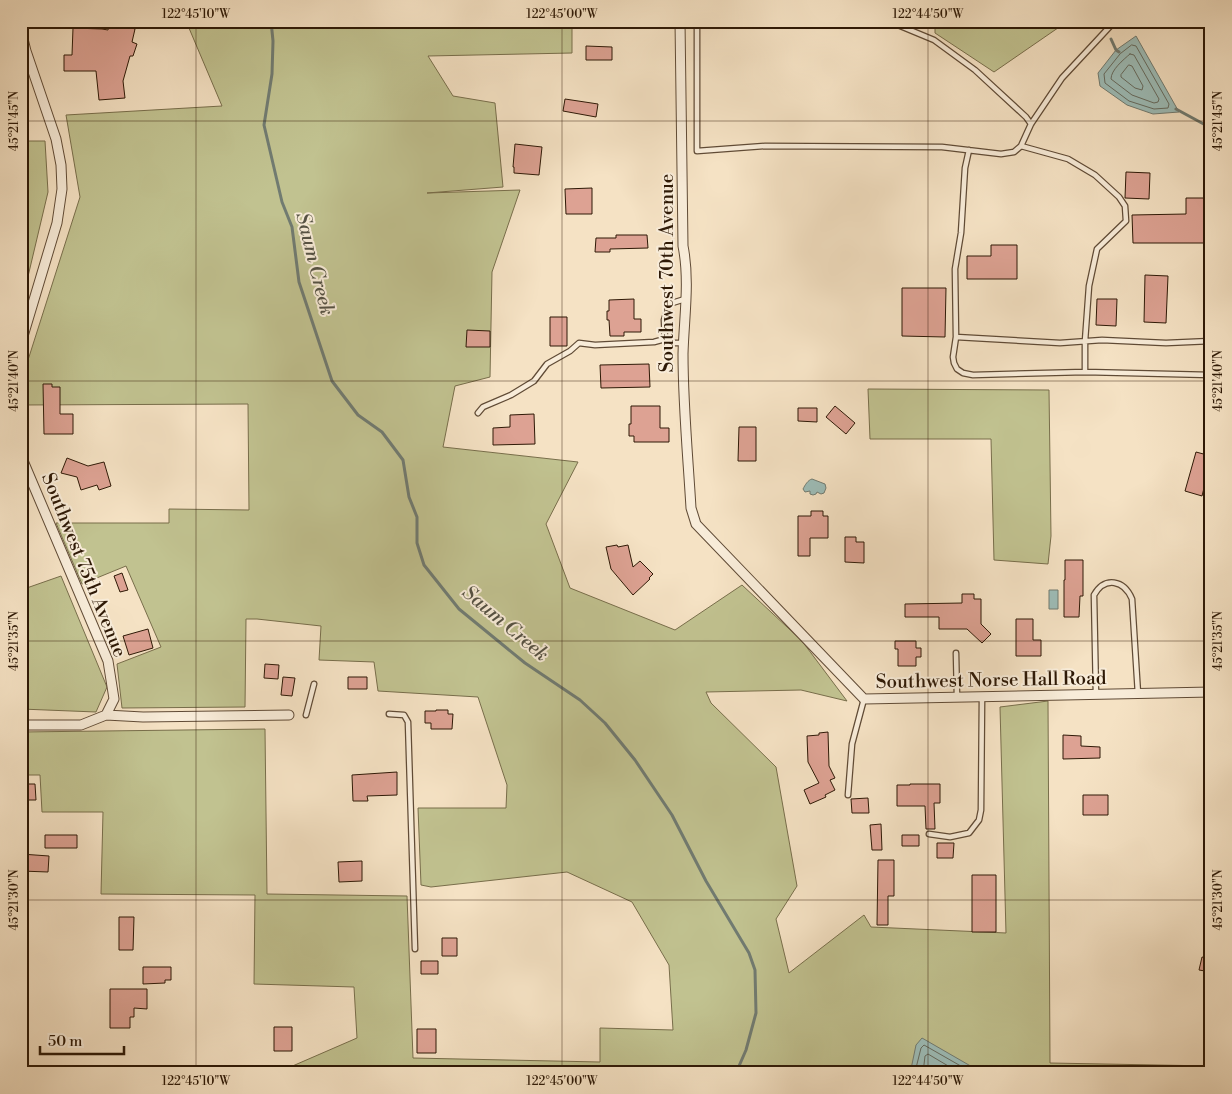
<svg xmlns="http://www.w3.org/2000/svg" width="1232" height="1094" font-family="'Libre Bodoni',serif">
  <rect width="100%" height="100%" fill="#f5e2c4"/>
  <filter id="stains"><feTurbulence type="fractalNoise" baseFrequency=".004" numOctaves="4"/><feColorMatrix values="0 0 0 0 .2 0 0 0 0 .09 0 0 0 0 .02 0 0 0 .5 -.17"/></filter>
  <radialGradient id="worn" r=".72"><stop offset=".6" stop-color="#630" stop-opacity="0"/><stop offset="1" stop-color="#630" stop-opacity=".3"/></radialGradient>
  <path fill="#c1c290" stroke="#786e4b" d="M186,21H572V53L428,56L453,96L495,103L503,187L427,193L520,190L492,272L490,377L455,386L443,447L578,462L546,524L570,588L675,630L742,585L802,641L847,701L801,690L706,692L711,703L776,767L797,886L776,919L789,973L864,915L871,927L1006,933L1000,707L1048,701L1050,1063L1211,1066V1073H280L281,1071L357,1038L354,987L254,984L255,895L101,894L103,812H42L40,775H21V732L265,729L267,894L407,896L413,1058L600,1062V1028L673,1030L669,965L632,902L567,872L431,887L421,885L418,808H506L507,785L478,697L378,691L374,662L319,660L321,626L257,619H246L245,707L122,708L117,664L161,647L126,566L82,584L56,523H169V509L249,510L248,404L21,405V382L80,197L66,115L222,106Z
    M935,21H1068L994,72L935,33Z
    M21,141H45L48,192L21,306Z
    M868,389L1049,390L1051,536L1048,564L994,560L991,439H870Z
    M61,576L107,687L96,712L21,709V590Z"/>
  <path fill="#9dbdb8" stroke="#717b71" d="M1136,36L1179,112L1153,114L1127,105L1100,86L1098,73L1116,50Z
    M812,479L825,484L826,488L824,493L821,494L817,492L816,494L813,495L810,494V491L805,492L803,489C805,485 808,480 812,479Z
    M1049,590H1058V609H1049Z
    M922,1038L981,1072L980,1073H912L911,1069L916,1045Z"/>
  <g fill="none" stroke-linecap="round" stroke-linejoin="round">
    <path stroke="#666b5f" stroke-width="1" d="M1132,45L1136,46L1169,104L1168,108L1154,109L1129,101L1105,83L1104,74L1120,54Z
      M1130,54L1134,55L1159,99L1158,102L1154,103L1132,95L1111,79C1111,70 1123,60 1130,54Z
      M1129,65L1132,66L1143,86L1142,90L1135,88L1121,77V75Z
      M917,1073L916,1068L921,1048L924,1045L973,1073
      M923,1073L925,1056L928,1054L960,1073"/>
    <path stroke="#717b71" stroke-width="3" d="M271,21L273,41L272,74L264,125L282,202L292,227L299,282L332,381L358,415L382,432L403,460L409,497L417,517V543L424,565L459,609L525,663L580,700L605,723L635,760L672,815L706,881L749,953L755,970L756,1013L746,1050L736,1073
      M1077,21L1080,23
      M1111,39L1116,50L1119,52
      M1176,109L1211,128"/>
  </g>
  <path fill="#dda293" stroke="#2e1906" d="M110,21L135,29L132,42L137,44L133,56H130L123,81L125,98L99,100L96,71H64V55H72L73,28L102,29L108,30Z
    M586,46L612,47V60H586Z
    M565,99L598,104L596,117L563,111Z
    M515,144L542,147L539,175L514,173V167H513Z
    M1126,172L1150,173L1149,199L1125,198Z
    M592,188V214H566L565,189Z
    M1186,198H1211L1210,243H1133L1132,215L1186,214Z
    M616,235H647L648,248L610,249V252H595L596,238H616Z
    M991,245H1017V279H967V256H991Z
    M1145,275L1168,276L1166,323L1144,322Z
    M902,288H946L945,337L902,336Z
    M634,299V319H641V332H624V336H610L609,320H607V311H609V300Z
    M1097,299H1117L1116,326L1096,325Z
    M550,317H567V346H550Z
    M467,330L490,331V347H466Z
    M649,364L650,387L601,388L600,365Z
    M43,384H52V387H60V414H73V434H44Z
    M631,406H660V428H669V442H634V436H629V424H631Z
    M835,406L855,423L846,434L826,417Z
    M798,408H817V422L798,421Z
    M534,414L535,444L493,445V428L510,427V415Z
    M739,427H756V461H738Z
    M1196,452L1211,456V465L1208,476L1211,477V486L1205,484L1202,496L1185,491Z
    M67,458L88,466L104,462L111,486L99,490L97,485L81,490L77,477L61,473Z
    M811,511H823V516H828V538H810V556H798V516H811Z
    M845,537H856V542H864V563L845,562Z
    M617,545L618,547L628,545L633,567L640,561L653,574L649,578L650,579L633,595L611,569L606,547Z
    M1065,560H1083V596H1080L1079,617H1064V580H1065Z
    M122,573L128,590L120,592L114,576Z
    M962,594H974V599H981V624L991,634L982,643L967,629H939V617H905V604L962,603Z
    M1016,619H1033V640H1041V656H1016Z
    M148,629L153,648L129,655L123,636Z
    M895,641H916V648H921V657H916V666H898V649H895Z
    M265,664L279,665L278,679L264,678Z
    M283,677L295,678L292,696L281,695Z
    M348,677H367V689H348Z
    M436,710H448V714H453L452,729H431V723H425V711H436Z
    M828,732L829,766L835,778L830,780L835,790L825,795L826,797L810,804L804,790L819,783L808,762L807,736L819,735V733Z
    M1063,735L1081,736V746L1100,747V758L1063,759Z
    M397,772V795L367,796L368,801H353L352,775Z
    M21,784H35L36,800H21Z
    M910,784H940V803H934L935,829H926L925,806H897V785H910Z
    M1083,795H1108V815H1083Z
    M868,798L869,813H852L851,799Z
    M881,824L882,850H872L870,825Z
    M45,835H77V848H45Z
    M902,835H919V846H902Z
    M937,843H954L953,858H937Z
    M21,854L49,856L48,872L21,871Z
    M878,860H894V896H888V925H877Z
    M362,861V881L339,882L338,862Z
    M972,875H996V932H972Z
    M119,917H134L133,950H119Z
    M442,938H457V956H442Z
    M1202,957L1211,959V972L1199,970Z
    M421,961H438V974H421Z
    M143,967H171V980H165V983L143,984Z
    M110,989H147V1009L134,1008V1017H130V1028H110Z
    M274,1027H292V1051H274Z
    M417,1029H436V1053H417Z"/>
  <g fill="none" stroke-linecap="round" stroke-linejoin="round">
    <defs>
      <path id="service" d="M697,21V151L765,146L942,147L1001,154L1014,152L1021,146L1031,124L1062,78L1115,21
        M879,21L893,23L934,40L975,70L1026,117L1031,124
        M1021,146L1068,159L1095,175L1119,197L1125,206L1126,221L1097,249L1089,286L1085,341V372
        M969,150L965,168L961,233L955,269L956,337L953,357L954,363L957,369L963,373L973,375L1085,372L1211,375
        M956,337L1060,343L1102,340L1166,343L1211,341
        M684,343H674L665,339L664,320L669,304L685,299
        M478,413L483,407L511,395L534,381L547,364L570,351L579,343L595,345L654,342L665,339
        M956,653L957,697
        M1096,695L1094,595C1105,576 1124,580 1132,599L1138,694
        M389,714L404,715L408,722L415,949
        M306,715L314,684
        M848,795L852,744L864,699
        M929,834L950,837L969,833L979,820L981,810L982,697"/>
      <path id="minor" d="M680,21L683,246C690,281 684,318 683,354C683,405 688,457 691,508L696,524L864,699L1211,692
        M21,31L26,51L56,139L61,165L62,189L57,223L21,343
        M21,456L108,661L114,699L106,715
        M21,725H81L106,715L143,717L289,715"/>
    </defs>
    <use href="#service" stroke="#604b36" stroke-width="7"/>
    <use href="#minor" stroke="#604b36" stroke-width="11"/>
    <use href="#service" stroke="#f8ecd9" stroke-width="4.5"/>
    <use href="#minor" stroke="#f8ecd9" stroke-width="9"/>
  </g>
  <path fill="none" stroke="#2e1906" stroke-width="1" stroke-opacity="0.45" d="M196,21V1073M562,21V1073M928,21V1073M21,121H1211M21,381H1211M21,641H1211M21,900H1211"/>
  <g text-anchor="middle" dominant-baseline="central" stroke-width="4" stroke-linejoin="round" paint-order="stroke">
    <g font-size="19" fill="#2e1906" stroke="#f8ecd9">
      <text transform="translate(667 273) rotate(-90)">Southwest 70th Avenue</text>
      <text transform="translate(84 565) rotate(68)">Southwest 75th Avenue</text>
      <text transform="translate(991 680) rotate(-1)">Southwest Norse Hall Road</text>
    </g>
    <g font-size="20" font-style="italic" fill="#555244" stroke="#f8ecd9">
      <text transform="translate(314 264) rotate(76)">Saum Creek</text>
      <text transform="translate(505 624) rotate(40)">Saum Creek</text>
    </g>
  </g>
  <rect width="1232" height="1094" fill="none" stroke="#f5e2c4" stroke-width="55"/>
  <path d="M40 1046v8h84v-8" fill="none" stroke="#2e1906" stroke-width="2.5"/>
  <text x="48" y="1046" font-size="15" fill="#2e1906" stroke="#f8ecd9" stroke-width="4" paint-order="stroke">50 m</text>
  <rect x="28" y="28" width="1176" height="1038" fill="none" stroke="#2e1906" stroke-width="2"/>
  <g font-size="12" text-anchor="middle" fill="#2e1906">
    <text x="196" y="18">122°45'10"W</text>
    <text x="562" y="18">122°45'00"W</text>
    <text x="928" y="18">122°44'50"W</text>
    <text transform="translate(14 121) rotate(-90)" y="4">45°21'45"N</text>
    <text transform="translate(1218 121) rotate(-90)" y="4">45°21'45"N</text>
    <text transform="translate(14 381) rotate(-90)" y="4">45°21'40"N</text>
    <text transform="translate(1218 381) rotate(-90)" y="4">45°21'40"N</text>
    <text transform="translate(14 641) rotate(-90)" y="4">45°21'35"N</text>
    <text transform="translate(1218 641) rotate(-90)" y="4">45°21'35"N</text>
    <text transform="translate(14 900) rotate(-90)" y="4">45°21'30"N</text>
    <text transform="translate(1218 900) rotate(-90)" y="4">45°21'30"N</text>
    <text x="196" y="1085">122°45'10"W</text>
    <text x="562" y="1085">122°45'00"W</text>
    <text x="928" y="1085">122°44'50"W</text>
  </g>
  <rect width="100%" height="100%" filter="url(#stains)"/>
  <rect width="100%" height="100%" fill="url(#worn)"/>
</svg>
